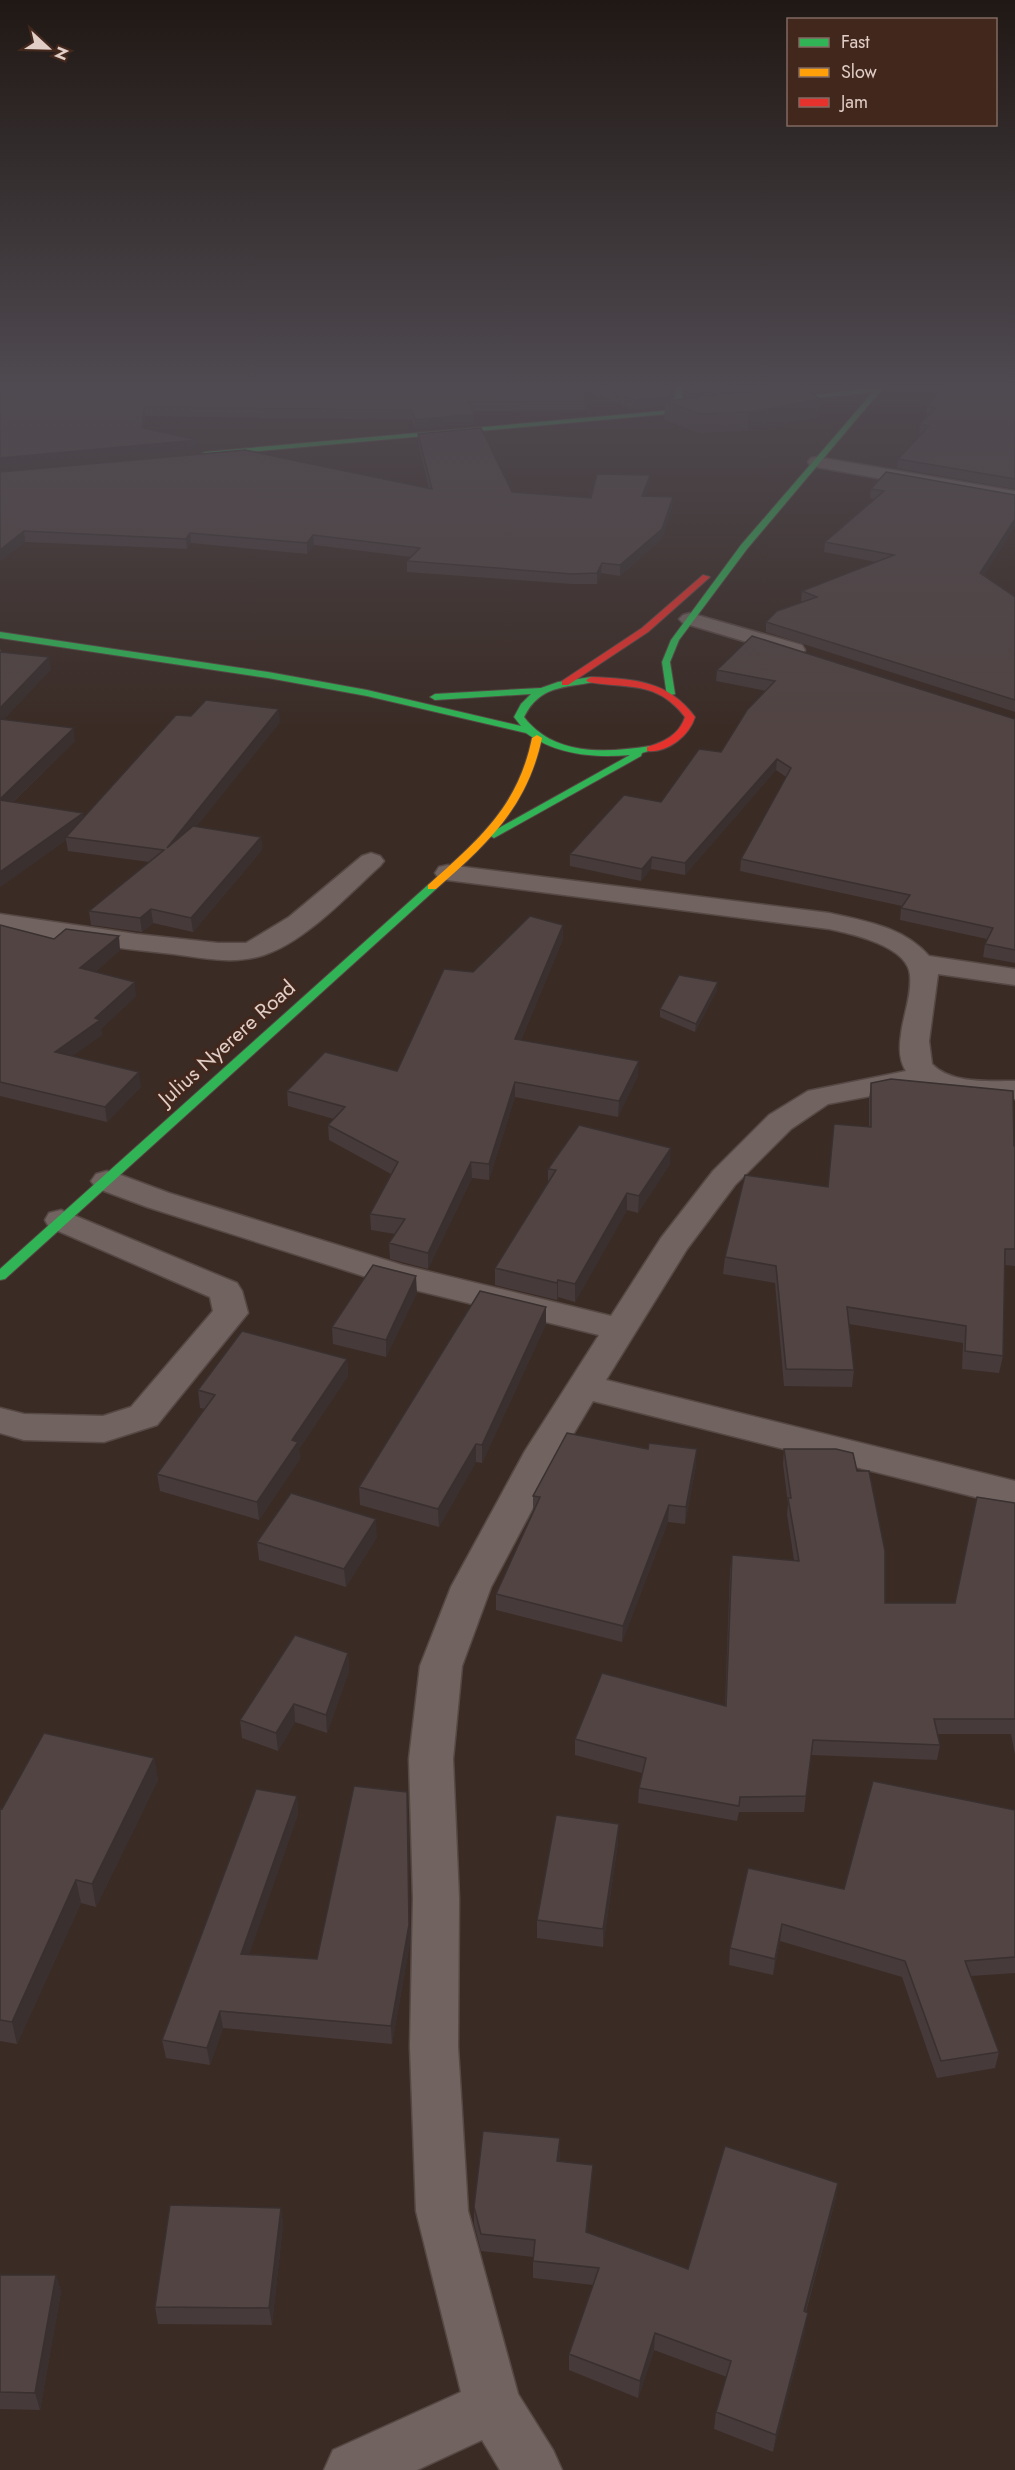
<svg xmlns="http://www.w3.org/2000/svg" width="1015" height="2470" font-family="Jost,sans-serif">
  <rect width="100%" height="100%" fill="#3a2b25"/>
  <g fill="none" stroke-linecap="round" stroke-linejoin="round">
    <defs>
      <path id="street" d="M817,457L1015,491V503L811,466L808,462L811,458Z
        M690,613L802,645L805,650L802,655L794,656L683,623L679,619L683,615Z
        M371,853L380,856L384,861L380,866C347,896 306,941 264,955C234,965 203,958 173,954C115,948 57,940 0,930V914L136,934L218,943H246L289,917L362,856Z
        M448,865L829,913C865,921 904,927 929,956L1015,969V985L938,974L929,1041L932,1064C951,1084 989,1081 1015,1081V1099L961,1096L924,1086L828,1104L791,1129L735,1185L687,1249L606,1380L1015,1481V1507L593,1401L562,1453L491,1587L462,1666L453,1759L459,1898L458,2047L468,2211L518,2394L553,2450L562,2470H500L482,2440L417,2470H324L333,2450L461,2392L416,2211L410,2047L413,1898L409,1759L420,1666L451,1587L525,1451L599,1335L382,1282L147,1207L96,1188L91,1181L96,1174L107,1171L118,1174L169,1193L402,1265L611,1316L661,1238L713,1171L769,1115L808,1091L906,1071C899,1060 899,1048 901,1035C903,1016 912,995 910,975C908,946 852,934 829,929L439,879L435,873L439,867Z
        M61,1210L237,1283L242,1291L248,1313L157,1425L104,1442L24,1440L0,1433V1408L24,1414L103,1416L131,1407L213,1311L210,1297L49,1227L45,1220L49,1213Z"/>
      <path id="fast" d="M677,383H683L681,409L709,407L711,410L205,456L201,454L205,452L674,410Z
        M881,383H887L747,549L679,640L670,662L675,694L667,696L662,662L671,640L741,545L873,392L772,403L769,401L877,387Z
        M0,632L268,672L367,690L521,726L514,717L521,704L531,694L435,700L430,697L435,694L541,688L558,682L591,677L596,680L594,682C564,688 540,685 524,717C554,756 605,753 650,746L655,749L642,753L641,756L494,838L489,835L490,833L630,755C593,758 557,755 526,733L367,696L268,678L0,638Z
        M432,884L436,885V889L5,1279L0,1280V1269L428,885Z"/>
      <path id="slow" d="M537,735L542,738C527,808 487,844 436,889H428V885C478,840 518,807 532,738Z"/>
      <path id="jam" d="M703,575L710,577L648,632L568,685H562V681L642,628Z
        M591,677C633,679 668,680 695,717C689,736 668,753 647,751V747C664,742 679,735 685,717C657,680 628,689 588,682L586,680Z"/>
    </defs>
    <use href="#street" stroke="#564844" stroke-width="3"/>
    <use href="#fast" stroke="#564844" stroke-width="2"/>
    <use href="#slow" stroke="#564844" stroke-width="2"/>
    <use href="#jam" stroke="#564844" stroke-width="2"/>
    <use href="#street" fill="#716460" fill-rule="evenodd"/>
    <use href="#fast" fill="#30b455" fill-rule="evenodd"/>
    <use href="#slow" fill="#ff9f0a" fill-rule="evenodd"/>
    <use href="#jam" fill="#e5322d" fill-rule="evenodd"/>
  </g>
  <path fill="#463a3a" d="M0,383H670L668,401L689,398L690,383L780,388L818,418L748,431L699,433L664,420L665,406L634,409L583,390L585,401V410L472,411L474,424L415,429L412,420L145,416L144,428L199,449Z
    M1015,383V489L897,468L898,459L922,434H919L920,424L928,416L926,415L927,406Z
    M418,434L512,492L591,498L649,485L645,496L672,507L662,539L620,576L601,573L597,584H572L407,572V561L411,557L314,545L307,554L191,543L187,549L25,542L0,561V472L429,488L418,443Z
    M871,489L1015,495V526L984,575L1015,597V712L766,632V622L803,602L801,601L802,591L876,562L824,552L825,542L874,499L870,498Z
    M0,648L2,652L51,669L4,719L75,741L13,802L84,818L280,722L196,827L261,837L262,850L193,932L153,923L142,932L91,925L89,911L149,862L68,851L66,840L0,887Z
    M717,670L1015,719V963L983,957L985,944L987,939L900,920L901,908L902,906L740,871L741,859L786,777L776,770L685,875L651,869L641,881L570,866V854L661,802L721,752L766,691L716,681Z
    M0,925L54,939L120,950L95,972L136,996L101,1029L102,1035L72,1056L141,1087L107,1122L0,1096Z
    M563,939L521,1040L638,1076L618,1117L515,1097L489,1180L472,1178L428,1269L390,1259L389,1243L395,1234L371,1230L370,1214L391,1174L329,1140L328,1125L334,1119L288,1106L287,1091L397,1071L473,972Z
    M717,990L695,1032L660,1017V1009Z
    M871,1083L1015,1146V1266L1005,1265L1003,1356L999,1373L962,1369L963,1343L849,1324L854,1370L852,1387L784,1386L775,1283L723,1274L725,1257L827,1186L869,1127V1099Z
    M670,1164L638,1213L627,1210L575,1302L558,1297L557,1300L495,1285V1268L548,1182V1169Z
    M417,1293L386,1357L333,1344L332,1327Z
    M546,1307V1324L482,1463L476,1462L439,1527L360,1505L359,1487Z
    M347,1359L348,1376L299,1449L300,1459L259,1520L160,1491L157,1474L205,1409L200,1408L198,1390Z
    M784,1449L885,1603H955L1015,1503V1755L1011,1734H938L940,1745L937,1760L811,1755L804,1812H739L737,1821L638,1803L639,1788L642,1773L575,1755V1739L725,1705L730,1571L732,1555L794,1560L787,1514L788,1504L783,1464Z
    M696,1465L685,1524L668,1522L622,1642L496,1610V1594L533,1511V1496Z
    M377,1537L346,1587L259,1560L257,1542Z
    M348,1653L349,1671L327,1733L295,1722L278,1751L242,1738L240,1720Z
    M154,1758L158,1780L96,1907L81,1903L17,2044L0,2041V1808L2,1809Z
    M297,1796L298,1814L249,1954L317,1959L408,1810L410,1943L392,2044L223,2028L210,2065L166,2058L162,2040Z
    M1015,1810V1973L971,1976L999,2052L995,2068L937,2078L902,1977L780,1941L773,1975L729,1965L730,1948L844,1889Z
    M618,1842L603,1947L537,1938V1920Z
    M560,2156L559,2162L593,2165L587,2232L688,2269L838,2183L835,2201L806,2312L805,2330L773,2452L714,2429L716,2412L727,2377L654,2350L638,2398L569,2370V2354L593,2285L533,2278V2257L481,2251L474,2224V2207Z
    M281,2208L283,2225L272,2325L158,2324L155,2307Z
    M0,2275H56L61,2292L40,2410L0,2409Z"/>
  <path fill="#39302f" d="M670,383L667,406V402L665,401V406L634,409V400Z
    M775,383H790L778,390L688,403L689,394Z
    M820,399L818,418L748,431L749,412Z
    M144,407L145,416L143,438L142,428Z
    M474,414V424L415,429V420Z
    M198,440L199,449L0,468V458Z
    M650,475L649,485L642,506V496Z
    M673,497L672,507L662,539L620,576V565Z
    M1015,519V526L979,583L980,573Z
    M24,531L25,542L0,561V550Z
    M190,533L191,543L187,549L186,539Z
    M313,535L314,545L307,554V543Z
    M602,563L601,573L597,584V573Z
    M49,657L51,669L0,723V708Z
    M279,709L280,722L168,862L167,848Z
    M74,728L75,741L1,813L0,799Z
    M777,759L776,770L685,875V863Z
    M83,813L85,827L66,837V840L0,887V872Z
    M261,837L262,850L193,932L191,918Z
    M652,857L651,869L641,881L642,869Z
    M151,909L153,923L142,932L140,918Z
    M563,925V939L515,1054V1039Z
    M119,936L120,950L82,983L80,968Z
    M135,982L136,996L101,1029L102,1035L58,1067L55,1052L95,1018Z
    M718,982L717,990L695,1032L696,1024Z
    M639,1061L638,1076L618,1117L619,1101Z
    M139,1072L141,1087L107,1122L105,1107Z
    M515,1082V1097L489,1180V1164Z
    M671,1148L670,1164L638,1213L639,1196Z
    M471,1162L472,1178L428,1269V1253Z
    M627,1193V1210L575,1302V1284Z
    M416,1276L417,1293L386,1357V1340Z
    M558,1280V1297L557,1300V1283Z
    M546,1307V1324L482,1463V1445Z
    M347,1359L348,1376L299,1449L300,1459L259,1520L257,1502L292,1440Z
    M476,1444V1462L439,1527L438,1509Z
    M697,1449L696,1465L685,1524L686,1507Z
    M669,1505L668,1522L622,1642L623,1626Z
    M376,1519L377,1537L346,1587L344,1569Z
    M348,1653L349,1671L327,1733L326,1715Z
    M294,1704L295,1722L278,1751L276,1733Z
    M154,1758L158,1780L96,1907L92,1884Z
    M407,1792L410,1943L392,2044L391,2026Z
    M297,1796L298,1814L243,1972L241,1954Z
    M619,1824L618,1842L603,1947V1929Z
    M76,1880L81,1903L17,2044L12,2022Z
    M782,1924L780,1941L773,1975L775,1959Z
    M220,2011L223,2028L210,2065L207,2048Z
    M560,2138V2156L557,2179V2161Z
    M593,2165L592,2183L586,2249V2232Z
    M838,2183L835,2201L801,2328L804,2311Z
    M281,2208L283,2225L272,2325L269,2308Z
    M56,2275L61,2292L40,2410L35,2393Z
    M808,2313L805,2330L773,2452L776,2435Z
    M655,2333L654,2350L638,2398L640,2381Z"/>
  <path fill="#514443" stroke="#39302f" stroke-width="1.5" d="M0,383H581L585,401L468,402L474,414L415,420L412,410L144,407L142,428L198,440L0,458Z
    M588,383H669L667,397L634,400Z
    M690,383H776L778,384L689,394Z
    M950,383H1015V479L898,459L929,426L920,424L936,408L927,406Z
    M799,386L820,399L749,412L700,414L665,401Z
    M481,428L512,492L591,498L597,474L650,475L642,496L673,497L662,529L620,565L602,563L597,573L572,574L407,561L420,548L313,535L307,543L190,533L186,539L24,531L0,550V472L245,450L432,489L418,434Z
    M886,472L1015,495V519L980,573L1015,597V700L766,622L777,611L817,597L802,591L894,555L825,542L884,491L871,489Z
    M752,636L1015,719V950L985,944L993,928L901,908L910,895L741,859L791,768L777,759L685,863L652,857L642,869L570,854L624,795L661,802L699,749L721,752L747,710L775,681L717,670Z
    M0,652L49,657L0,708Z
    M206,700L279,709L167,848L193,826L261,837L191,918L151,909L140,918L89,911L164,850L66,837L176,715L191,716Z
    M0,719L74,728L0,799Z
    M0,800L83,813L0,872Z
    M530,916L563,925L515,1039L639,1061L619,1101L515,1082L489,1164L471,1162L428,1253L389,1243L405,1219L370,1214L398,1162L328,1125L345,1107L287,1091L325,1052L397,1071L444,969L473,972Z
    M0,925L54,939L66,929L119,936L80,968L135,982L95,1018L100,1020L55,1052L139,1072L105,1107L0,1082Z
    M679,975L718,982L696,1024L660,1009Z
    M891,1079L1013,1091L1014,1146H1015V1249H1005L1003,1356L965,1351L966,1326L847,1307L854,1370L786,1369L776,1266L725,1257L745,1175L828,1187L834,1124L871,1127V1083Z
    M579,1125L671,1148L639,1196L627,1193L575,1284L558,1280L557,1283L495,1268L556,1170L548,1169Z
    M373,1265L416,1276L386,1340L332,1327Z
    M480,1291L546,1307L482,1445L476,1444L438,1509L359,1487Z
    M242,1331L347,1359L292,1440L298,1442L257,1502L157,1474L215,1395L198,1390Z
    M567,1433L648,1449L649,1443L697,1449L686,1507L669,1505L623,1626L496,1594L540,1497L533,1496Z
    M784,1449H836L853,1453L857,1471H869L885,1551V1603H955L977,1497L1015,1503V1719H934L940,1745L813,1740L806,1796L740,1797L739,1806L639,1788L646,1758L575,1739L602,1673L726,1706L732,1555L799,1561L788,1498H791Z
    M291,1493L376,1519L344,1569L257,1542Z
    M295,1635L348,1653L326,1715L294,1704L276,1733L240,1720Z
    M44,1733L154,1758L92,1884L76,1880L12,2022L0,2020V1808L2,1809Z
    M873,1781L1015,1810V1957L965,1961L999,2052L941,2061L905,1961L782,1924L775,1959L730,1948L748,1868L844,1889Z
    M354,1786L407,1792L409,1925L391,2026L220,2011L207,2048L162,2040L256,1789L297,1796L241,1954L317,1959Z
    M556,1815L619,1824L603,1929L537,1920Z
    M483,2131L560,2138L557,2161L593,2165L586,2232L688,2269L725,2146L838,2183L804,2311L808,2313L776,2435L716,2412L731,2361L655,2333L640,2381L569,2354L599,2268L533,2261L535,2240L481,2234L474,2207Z
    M170,2205L281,2208L269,2308L155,2307Z
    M0,2275H56L35,2393L0,2392Z"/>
  <linearGradient id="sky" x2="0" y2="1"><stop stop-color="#201814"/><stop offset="0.53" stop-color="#4f4a51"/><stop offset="1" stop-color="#4f4a51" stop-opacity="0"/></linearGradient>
  <rect width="1015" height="729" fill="url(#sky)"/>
  <g text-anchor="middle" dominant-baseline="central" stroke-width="6" stroke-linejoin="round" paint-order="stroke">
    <g font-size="21" fill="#e0cec7" stroke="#42271d">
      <text transform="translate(227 1043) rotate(-42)">Julius Nyerere Road</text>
    </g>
  </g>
  <rect x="787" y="18" width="210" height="108" fill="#42271d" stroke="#816a61" stroke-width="1.5"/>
  <rect x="799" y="38" width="30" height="9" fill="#30b455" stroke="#816a61" stroke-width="1.5"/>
  <text x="841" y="48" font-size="18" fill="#e0cec7">Fast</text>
  <rect x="799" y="68" width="30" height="9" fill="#ff9f0a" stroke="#816a61" stroke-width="1.5"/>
  <text x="841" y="78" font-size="18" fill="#e0cec7">Slow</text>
  <rect x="799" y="98" width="30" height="9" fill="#e5322d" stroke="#816a61" stroke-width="1.5"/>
  <text x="841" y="108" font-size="18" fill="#e0cec7">Jam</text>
  <g transform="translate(48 48) rotate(112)" stroke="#42271d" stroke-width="4.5" paint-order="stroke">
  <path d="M0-4.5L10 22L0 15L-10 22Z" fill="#e0cec7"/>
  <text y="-9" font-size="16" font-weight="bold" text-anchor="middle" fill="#e0cec7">N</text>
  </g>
</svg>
